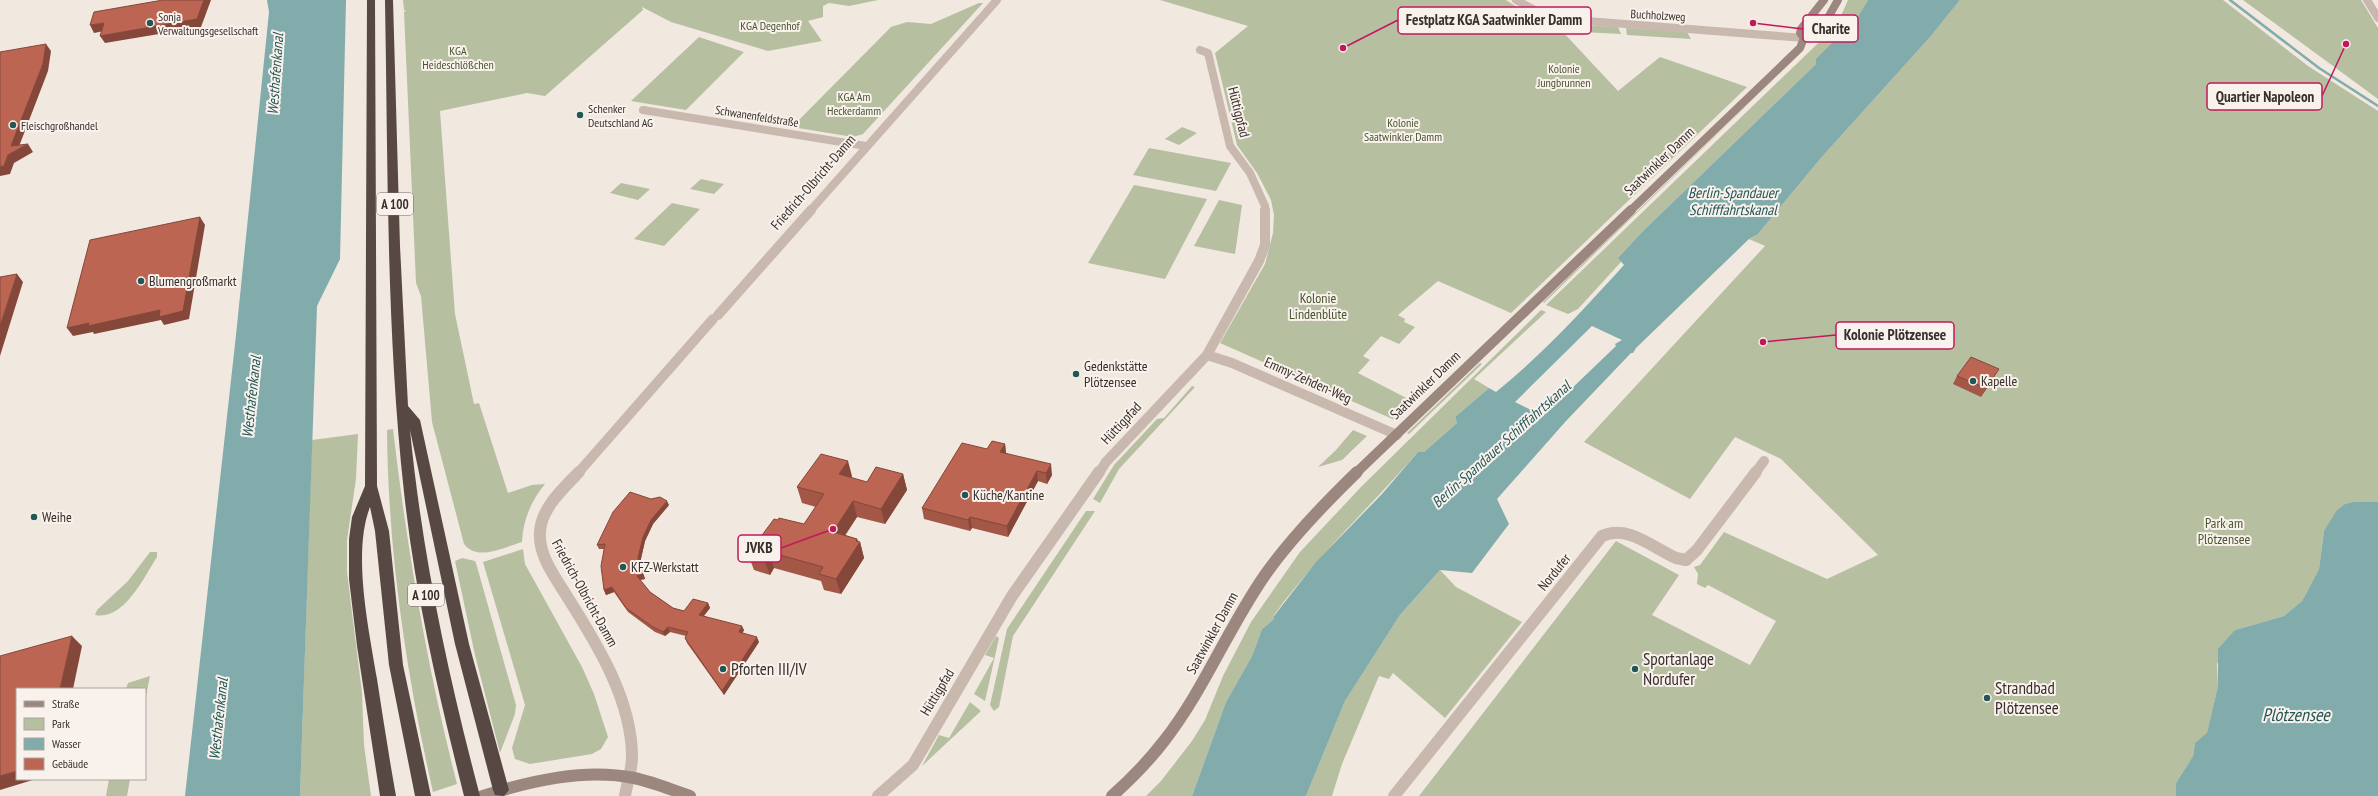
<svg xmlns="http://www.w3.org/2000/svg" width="2378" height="796" font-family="'PT Sans Narrow',sans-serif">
  <rect width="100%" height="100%" fill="#f1e8e0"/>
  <path fill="#b7bfa1" d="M403,0H878L849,6L829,3L823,6V17L808,21L822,41L768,51L671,22L642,7L643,10L545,96L527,93L440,111L455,314L474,404L479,403L508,493L532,485L545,484C531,501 523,520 522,542C504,547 478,562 464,544L432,422L421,296L416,283L404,12L406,11L404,10Z
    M1160,0H1506C1540,24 1578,25 1618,27L1621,34L1562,31L1618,91L1660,57L1747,87L1511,313L1438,281L1398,315L1405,319L1404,322L1415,327L1399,344L1381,336L1363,356L1370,360L1358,373L1416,403L1397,421L1220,343L1265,264L1273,233L1274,215L1271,200L1257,173L1237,145L1215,53L1248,26Z
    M1848,0H1868L1852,26L1847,28L1816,64L1642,232L1619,257L1621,262L1578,309L1568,314L1546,305L1837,25Z
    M1960,0H2223L2308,66L2378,111V502L2345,504L2324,531L2319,569L2302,601L2284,616L2235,630L2217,664L2218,686L2207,734L2195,743L2193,756L2176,783V796H1419L1616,541L1679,575L1652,615L1750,665L1776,621L1708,585L1705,588L1697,584L1698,574L1694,567L1700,565L1724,532L1827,579L1878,555L1781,459L1735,437L1690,499L1584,442L1765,246L1749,239L1758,234L1821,158L1931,36Z
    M2243,0H2361L2378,28V99Z
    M979,3H983L863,134L853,137L792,127L891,27L907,22L931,24Z
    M1626,28L1687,32L1691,39L1627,35Z
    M699,37L744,52L686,110L631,101Z
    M1804,50L1544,303L1543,302Z
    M1182,127L1197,133L1179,145L1165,139Z
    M1149,148L1231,163L1216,191L1133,175Z
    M701,179L724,184L714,194L690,189Z
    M621,183L650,189L638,200L610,193Z
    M1134,185L1207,199L1165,279L1088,263Z
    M1219,200L1242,205L1235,254L1194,246Z
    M672,203L700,209L664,246L634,239Z
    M1541,310L1546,312L1474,379L1489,388L1455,417L1457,423L1424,452H1418C1370,507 1317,556 1274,615V619L1262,629L1252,656L1226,702L1192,796H1146L1161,781L1192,741L1205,720L1223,676L1251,622L1300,552L1361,487Z
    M1480,363L1482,364L1409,434L1407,433Z
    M1192,386L1195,387L1119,469L1100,503L1093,499L1114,465L1157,419L1164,418Z
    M393,429C407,549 427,667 457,784L433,792C406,673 388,552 387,430Z
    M1353,430L1367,436L1342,460L1318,467L1336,450Z
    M358,434L356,479L347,540V572L362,693L364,745L371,796H300L312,440Z
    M1086,511H1095L1013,636L999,707L994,711L990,705L1007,629Z
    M523,549L525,564L582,667L594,694L608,737L601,749L592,754L530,764L515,759L512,748L525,705L483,562Z
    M150,552H157V557C144,577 124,621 95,615L97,610L128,581Z
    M462,558L475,561L476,563L516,705L515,714L500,753L475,655L455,561Z
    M1440,570L1456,587L1522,622L1445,718L1393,673L1389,679L1379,676L1342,764L1332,796H1306L1345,701L1400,615Z
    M996,636L999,638L985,701L974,694L994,658L985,655Z
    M150,676L145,701V689H126L128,683Z
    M970,702L981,711L922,766L939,735L949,738Z
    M109,779H130L127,796H106Z"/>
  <path fill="#81acab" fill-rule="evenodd" d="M267,0H346L340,259L317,306L300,796H185L236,335L269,12Z
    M1868,0H1960L1931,36L1821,158L1758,234L1749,239L1636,348L1633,353H1631L1566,421L1497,499L1509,524L1472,573L1440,570L1400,615L1345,701L1306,796H1192L1226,702L1252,656L1262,629L1274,619V616L1316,562L1382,494L1418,452H1424L1457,423L1455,417L1489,388L1496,392C1544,353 1582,311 1624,265L1618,258L1642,232L1816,64V59L1847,28L1852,26ZM1592,326L1622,340L1615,344L1616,346L1543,416L1515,402Z
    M2354,502H2378V796H2176V783L2193,756L2195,743L2207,733L2218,686V649L2235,630L2284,616L2302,601L2319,569L2324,531L2337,510L2345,504Z"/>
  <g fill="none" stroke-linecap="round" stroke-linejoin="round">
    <path stroke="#81acab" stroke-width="2.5" d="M2230,0L2319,68L2378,106"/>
    <path stroke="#c9b8ad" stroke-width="8" d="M1516,0L1544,15L1561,19L1804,38
      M2367,0L2378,18
      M1200,50L1208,53L1230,146L1250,173L1265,206V211
      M643,110L866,146"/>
    <path stroke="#c9b8ad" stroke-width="10" d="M1207,355L1232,363L1397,435
      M1099,473L1106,462L1207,355L1259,261L1265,245V210
      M1755,473L1764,461"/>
    <path stroke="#c9b8ad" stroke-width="12" d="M878,796L913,765L1012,596L1099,472
      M1394,796L1602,536C1628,524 1653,548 1676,558L1686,560L1697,550L1756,472"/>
    <path stroke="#c9b8ad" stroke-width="8" d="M810,211L997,0"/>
    <path stroke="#c9b8ad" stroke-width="10" d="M718,315L811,210
      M578,473L713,319"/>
    <path stroke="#c9b8ad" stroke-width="12" d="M579,472C564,488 541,508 540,532C538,556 556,578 568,598C597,644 632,700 632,757C632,770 627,783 625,796"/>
    <path stroke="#9c877e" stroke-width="8" d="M1804,38L1825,23L1838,0
      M1630,211L1800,48L1804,38L1800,33L1801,29L1824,0"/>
    <path stroke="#9c877e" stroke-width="10" d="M1356,473L1631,210"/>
    <path stroke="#9c877e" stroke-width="12" d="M483,796C530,781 585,768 634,778C653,782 672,790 690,796
      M1112,796C1131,779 1148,762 1164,741C1204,690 1228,628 1265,575C1291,538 1324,504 1357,472"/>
    <path fill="#584843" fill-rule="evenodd" d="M367,0H375L377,486L389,531L403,665L431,796H415L389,665L375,531L370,507C352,553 369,630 377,679C383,718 389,757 396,796H380L357,646L349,579V539L352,517L365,486Z
      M385,0H393L400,246L408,406L420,420L469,644L509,790L504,796L495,795L493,790L455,644L410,430C422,554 448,675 480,796H464C439,696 415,595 404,492C386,328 388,164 385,0Z"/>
  </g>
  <path fill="#a25747" d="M1957,376L1994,377L1981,397L1953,384Z
    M1005,444L1006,453L1052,475L1047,484L1038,481L1008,537L972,528L970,531L924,519L922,508L987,449Z
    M903,474L907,490L885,524L857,517L845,535L857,539L858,542H860L864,558L841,594L824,590L821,581L774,568L770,575L754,570L748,554L778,520L804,524L816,507L802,503L797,487L852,476L851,478L867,482Z
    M669,505L653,524L645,541L640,563L645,579L640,580L650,592L673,608L684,611L708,603L710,608L704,616L744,630L742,633L759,642L724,695L687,643L685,638L686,636L670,632L665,636L655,632L628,612L614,592L606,595L604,590V549H599L597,545Z"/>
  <path fill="#84473a" d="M204,0H211L201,27L105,43L100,36Z
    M104,23L109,30L94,33L90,25Z
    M46,44L51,51L48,71L18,149L28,144L33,152L14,163L10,174L0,176V167L11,146Z
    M200,217L205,225L189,319L164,325L161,320L94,334L93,332L73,336L67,328Z
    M17,274L23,282L0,356V326Z
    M1999,369L1994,377L1981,397L1986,388Z
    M1005,444L1006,454L1000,452Z
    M848,461L852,476L843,490L839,474Z
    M1051,464L1052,475L1047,484L1046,473Z
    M1037,471L1038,481L1008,537L1007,526Z
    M903,474L907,490L885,524L881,509Z
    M667,501L669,505L653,524L645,541L640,563L645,579L639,580L637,576L638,558L643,537L651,520Z
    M853,501L857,517L837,548L833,532Z
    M970,517L972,528L970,531L968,520Z
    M857,539L859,544L860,542L864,558L841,594L836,579Z
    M769,552L774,568L770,575L764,559Z
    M612,587L614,592L606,595L604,590Z
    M708,603L710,608L701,619L699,615Z
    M742,626L744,630L741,637L739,632Z
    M668,627L670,632L665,636L663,632Z
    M72,636L82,646L73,689H60Z
    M757,637L759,642L724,695L722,691Z
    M17,771V779H36L0,790V776Z"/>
  <path fill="#bc6553" stroke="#84473a" d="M163,0H204L197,19L100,36L104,23L90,25L94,12Z
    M46,44L43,64L11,146L28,144L8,155L4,166L0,167V52Z
    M200,217L183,311L159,317L160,310L88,326L89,323L67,328L90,240Z
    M17,274L0,326V277Z
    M1971,357L1999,369L1986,388L1957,376Z
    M992,441L1005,444L1000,452L1051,464L1046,473L1037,471L1007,526L970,517L968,520L922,508L962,443L987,449Z
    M821,454L848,461L839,474L867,482L876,467L903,474L881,509L853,501L833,532L857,539L856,541L860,542L836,579L819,574L823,567L769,552L764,559L748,554L774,519L778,520L779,518L804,524L824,494L797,487Z
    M630,492L651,499L660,497L667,501L651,520L643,537L638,558L643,574L637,576L650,592L673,608L684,611L693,599L708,603L699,615L742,626L739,632L757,637L722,691L685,638L688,632L668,627L663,632L653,627L626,608L612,587L604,590L601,566L605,544L597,545L613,512Z
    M72,636L60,689H17V771L0,776V656Z"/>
  <g fill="#235656" stroke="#f9f2ec" stroke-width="1.5">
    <circle cx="150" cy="23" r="4"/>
    <circle cx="580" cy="115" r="4"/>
    <circle cx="13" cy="125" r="4"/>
    <circle cx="141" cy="281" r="4"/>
    <circle cx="1076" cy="374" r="4"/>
    <circle cx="1973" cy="381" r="4"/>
    <circle cx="965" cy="495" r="4"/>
    <circle cx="34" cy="517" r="4"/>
    <circle cx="623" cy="567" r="4"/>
    <circle cx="723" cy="669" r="4"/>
    <circle cx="1635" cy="669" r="4"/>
    <circle cx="1987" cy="698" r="4"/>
  </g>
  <g text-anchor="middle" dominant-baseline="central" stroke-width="4" stroke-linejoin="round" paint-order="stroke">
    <g font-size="12" fill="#382e2b" stroke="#f9f2ec">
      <text transform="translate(1658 15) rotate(3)">Buchholzweg</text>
      <text transform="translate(757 116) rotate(9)">Schwanenfeldstraße</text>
    </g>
    <g font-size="12" fill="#382e2b" stroke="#f9f2ec" text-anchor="start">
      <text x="158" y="16">Sonja<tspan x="158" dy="14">Verwaltungsgesellschaft</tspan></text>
      <text x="588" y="108">Schenker<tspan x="588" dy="14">Deutschland AG</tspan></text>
      <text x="21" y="125">Fleischgroßhandel</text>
    </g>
    <g font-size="12" fill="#495430" stroke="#f9f2ec">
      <text x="770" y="25">KGA Degenhof</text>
      <text x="458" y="50">KGA<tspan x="458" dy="14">Heideschlößchen</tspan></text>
      <text x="1564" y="68">Kolonie<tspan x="1564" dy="14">Jungbrunnen</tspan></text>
      <text x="854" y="96">KGA Am<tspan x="854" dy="14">Heckerdamm</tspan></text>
      <text x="1403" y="122">Kolonie<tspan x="1403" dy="14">Saatwinkler Damm</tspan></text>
    </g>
    <g fill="#f9f2ec" stroke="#726965" stroke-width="1">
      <rect x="377" y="193" width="36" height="22" rx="3"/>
      <rect x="408" y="584" width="36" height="22" rx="3"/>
    </g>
    <g font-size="13" font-weight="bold" fill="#382e2b">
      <text x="395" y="204">A 100</text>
      <text x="426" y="595">A 100</text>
    </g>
    <g font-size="14" fill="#382e2b" stroke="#f9f2ec">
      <text transform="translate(1239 112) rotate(76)">Hüttigpfad</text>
      <text transform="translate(1659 161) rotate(-44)">Saatwinkler Damm</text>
      <text transform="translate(813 182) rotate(-49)">Friedrich-Olbricht-Damm</text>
      <text transform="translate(1308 380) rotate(24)">Emmy-Zehden-Weg</text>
      <text transform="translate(1425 385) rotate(-44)">Saatwinkler Damm</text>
      <text transform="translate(1121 423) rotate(-47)">Hüttigpfad</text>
      <text transform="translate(1554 572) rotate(-51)">Nordufer</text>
      <text transform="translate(585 593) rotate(61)">Friedrich-Olbricht-Damm</text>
      <text transform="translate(1212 633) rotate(-61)">Saatwinkler Damm</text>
      <text transform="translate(937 692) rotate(-59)">Hüttigpfad</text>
    </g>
    <g font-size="14" fill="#382e2b" stroke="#f9f2ec" text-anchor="start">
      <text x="149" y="281">Blumengroßmarkt</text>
      <text x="1084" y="366">Gedenkstätte<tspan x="1084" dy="16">Plötzensee</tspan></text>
      <text x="1981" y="381">Kapelle</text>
      <text x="973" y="495">Küche/Kantine</text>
      <text x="42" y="517">Weihe</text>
      <text x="631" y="567">KFZ-Werkstatt</text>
    </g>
    <g font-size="14" fill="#495430" stroke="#f9f2ec">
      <text x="1318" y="298">Kolonie<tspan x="1318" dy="16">Lindenblüte</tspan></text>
      <text x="2224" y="523">Park am<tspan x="2224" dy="16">Plötzensee</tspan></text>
    </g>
    <g font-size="15" font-style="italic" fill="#235656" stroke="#f9f2ec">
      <text transform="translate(275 74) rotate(-86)">Westhafenkanal</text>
      <text x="1733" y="192">Berlin-Spandauer<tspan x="1733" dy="17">Schifffahrtskanal</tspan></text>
      <text transform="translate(251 397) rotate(-84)">Westhafenkanal</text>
      <text transform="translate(1501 444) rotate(-42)">Berlin-Spandauer Schifffahrtskanal</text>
      <text transform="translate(218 719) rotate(-84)">Westhafenkanal</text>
    </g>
    <g font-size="17" fill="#382e2b" stroke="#f9f2ec" text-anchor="start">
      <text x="1643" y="659">Sportanlage<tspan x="1643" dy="20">Nordufer</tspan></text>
      <text x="731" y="669">Pforten III/IV</text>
      <text x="1995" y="688">Strandbad<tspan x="1995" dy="20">Plötzensee</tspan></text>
    </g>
    <g font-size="18" font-style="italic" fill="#235656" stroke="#f9f2ec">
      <text x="2296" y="714">Plötzensee</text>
    </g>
  </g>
  <path fill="none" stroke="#c2185b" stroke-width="1.5" d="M1343 48L1398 20M1753 23L1803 29M2346 44L2322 96M1763 342L1836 335M833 529L781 548"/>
  <g fill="#c2185b" stroke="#f9f2ec" stroke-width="1.5">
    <circle cx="1343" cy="48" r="4"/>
    <circle cx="1753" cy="23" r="4"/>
    <circle cx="2346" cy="44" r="4"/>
    <circle cx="1763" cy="342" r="4"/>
    <circle cx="833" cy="529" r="4"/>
  </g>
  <g fill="#f9f2ec" stroke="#c2185b" stroke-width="1.5">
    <rect x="1398" y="7" width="193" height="27" rx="4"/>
    <rect x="1803" y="15" width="55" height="27" rx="4"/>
    <rect x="2207" y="83" width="115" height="27" rx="4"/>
    <rect x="1836" y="322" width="118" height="27" rx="4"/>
    <rect x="738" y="535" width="43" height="27" rx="4"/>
  </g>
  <g font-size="15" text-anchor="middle" font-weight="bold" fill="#382e2b">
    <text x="1494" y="25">Festplatz KGA Saatwinkler Damm</text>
    <text x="1831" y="34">Charite</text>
    <text x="2265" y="102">Quartier Napoleon</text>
    <text x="1895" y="340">Kolonie Plötzensee</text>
    <text x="759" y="553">JVKB</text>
  </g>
  <rect x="16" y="688" width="130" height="92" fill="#f9f2ec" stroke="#aca49f"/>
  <rect x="24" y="701" width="20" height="6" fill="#9c877e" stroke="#aca49f"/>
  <text x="52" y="708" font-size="12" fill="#382e2b">Straße</text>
  <rect x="24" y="718" width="20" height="12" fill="#b7bfa1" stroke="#aca49f"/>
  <text x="52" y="728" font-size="12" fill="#382e2b">Park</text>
  <rect x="24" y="738" width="20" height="12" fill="#81acab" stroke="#aca49f"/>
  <text x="52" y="748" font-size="12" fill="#382e2b">Wasser</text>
  <rect x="24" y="758" width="20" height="12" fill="#bc6553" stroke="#aca49f"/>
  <text x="52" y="768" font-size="12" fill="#382e2b">Gebäude</text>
</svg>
